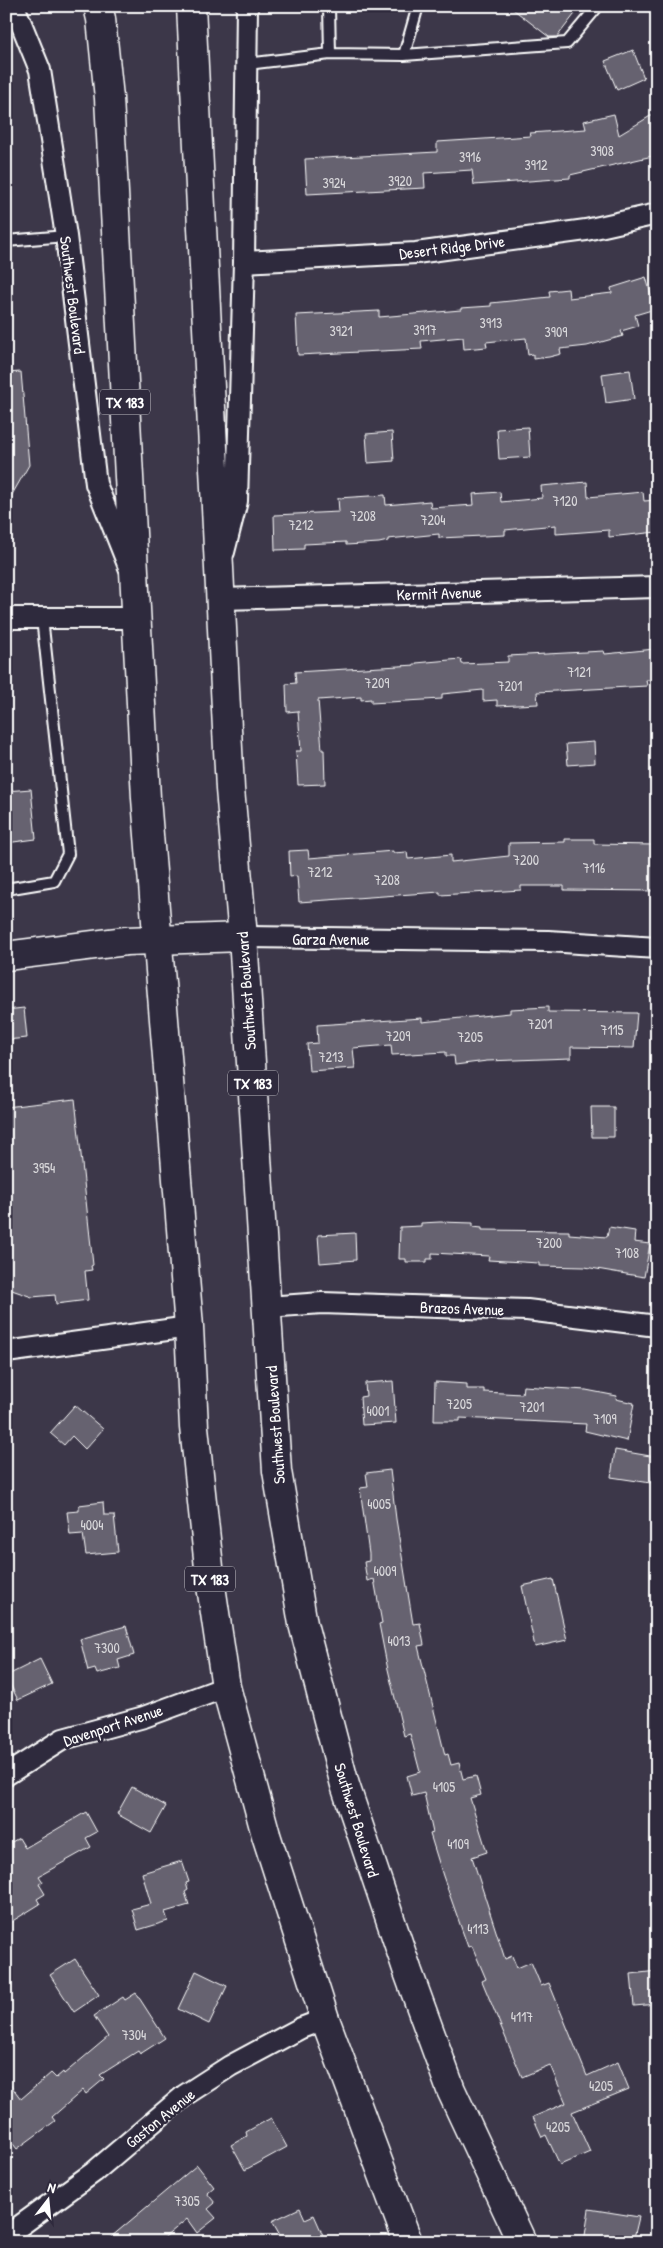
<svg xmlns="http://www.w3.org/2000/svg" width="663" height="2248" font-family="'Patrick Hand',sans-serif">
  <rect width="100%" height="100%" fill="#3c3749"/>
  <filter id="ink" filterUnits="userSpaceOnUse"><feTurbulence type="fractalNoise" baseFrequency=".02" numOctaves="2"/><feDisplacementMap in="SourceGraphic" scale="10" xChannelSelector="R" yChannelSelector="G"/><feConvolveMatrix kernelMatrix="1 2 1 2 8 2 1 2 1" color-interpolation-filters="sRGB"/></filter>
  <g filter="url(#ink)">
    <path fill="#666270" stroke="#fff" d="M509,6H581L557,37H549Z
      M633,50L644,78L617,90L605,61Z
      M657,112V155L570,175V178L474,185L472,170L424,173L425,188L307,194L305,159L437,152V142L531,136L530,133L586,129L584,121L614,114L619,135Z
      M646,277L655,309L635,315L638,326L621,331L623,336L587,346L560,349L561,354L549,357L533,359V354L528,355L526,338L486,342L487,347L464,349L463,337L421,341L422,349L298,355L296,315L379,311V317L461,310V308L491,306V303L550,297L549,291L568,289L569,298L612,293L611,288Z
      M630,370L634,399L606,403L602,374Z
      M21,372L29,465L6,505V373Z
      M528,427L530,457L499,459L497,429Z
      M392,432L394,461L368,463L366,434Z
      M587,482L588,497L643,492L644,501L657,500V532L609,537V530L556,534V525L505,530V535L439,538V534L388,539V541L379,543L346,545V542L304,544V549L275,550L274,515L339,512L338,498L385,495L386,505L430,501L431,508L474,505L473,494L500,492L501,502L542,498L541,486Z
      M655,649L657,650V680H646L647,686L537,692L538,704L497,706V700L483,701V690L442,694V699L371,703V699L361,700V697L318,700L322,750H324L325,784L298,785L296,751H301L298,711L287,712L286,684L296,683L295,672L416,665V663L461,659L462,664L508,662V656L604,651L605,654Z
      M594,742L595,763L568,765L566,744Z
      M31,789L36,839L6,843V791Z
      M565,839H594V844L654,845L653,853H657V891L564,890V886H521V890L440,895V892L299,902L297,876L290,877L289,851L308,850L309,858L393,851V853L407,852L408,859L451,855V862L509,856V843L565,842Z
      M548,1007V1012L637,1013L634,1048L571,1047V1058L487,1061L455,1065L454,1056H446V1052L392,1055L391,1045L353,1048L355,1068L309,1071L307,1044L318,1043L317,1025L422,1018V1022L510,1013V1009Z
      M24,1008L27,1038L6,1040V1010Z
      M75,1099L93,1265L91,1266L92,1270L85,1271L88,1300L56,1304L55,1295L32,1297L6,1288V1107Z
      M591,1107H614V1137H592Z
      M440,1222L473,1223V1227L482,1228V1230L569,1231V1234L607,1237L609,1227L635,1231L634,1242L650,1244L644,1277L585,1267L539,1266V1263L488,1260L489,1256L432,1253V1259H427V1262H406V1259H399L400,1227L421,1226V1223Z
      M355,1233L356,1260L320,1263L318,1235Z
      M393,1381L396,1423L362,1425L360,1397L366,1396L365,1383Z
      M435,1382L467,1384V1389H484V1392L522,1394L523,1386L586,1390L617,1396L616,1399L634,1403L627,1441L585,1431L586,1424L460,1418V1421H434Z
      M75,1405L103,1429L85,1449L72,1436L64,1445L50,1433Z
      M615,1450L656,1457L651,1483L611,1477Z
      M390,1470L396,1519L413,1624L420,1623L424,1645L418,1646L445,1755L448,1754L451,1765L459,1763L463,1779L476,1776L481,1795L470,1798L487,1852L472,1857L505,1959L512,1956L517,1968L531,1962L541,1986L549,1983L587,2076L618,2062L629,2089L572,2112L590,2152L560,2165L546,2135L542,2137L533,2117L566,2103L550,2065L522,2077L482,1981L486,1979L472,1946L468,1947L443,1876L430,1834L433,1833L424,1793L412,1796L407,1776L420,1772L410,1734L404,1736L387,1665L379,1624L382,1623L374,1579L367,1581L364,1562L369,1561V1554L360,1488L368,1487L366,1473Z
      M103,1502L104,1515H114L118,1552L86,1555L83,1534L70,1535L67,1512L79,1511V1505Z
      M553,1579L567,1640L535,1647L522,1586Z
      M126,1626L134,1655L118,1660L120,1668L97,1674L95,1669L88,1671L80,1639Z
      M40,1659L52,1684L18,1700L6,1676Z
      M132,1787L166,1806L151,1833L117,1814Z
      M86,1812L97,1832L86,1838L91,1847L39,1876L43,1882L39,1884L45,1894L37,1899L40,1904L6,1925V1845L19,1838L25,1848Z
      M182,1861L189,1882L186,1883L188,1890L185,1892L189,1905L165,1912L168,1921L138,1930L132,1909L151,1904L142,1873Z
      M75,1959L99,1995L74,2012L50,1975Z
      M196,1971L227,1986L209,2024L178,2009Z
      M657,1971V2004L634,2006L631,1974Z
      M136,1993L165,2038L140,2054L138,2051L100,2075L104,2079L86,2094L83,2090L52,2117L55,2121L17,2149L6,2135V2079L21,2099L51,2073L56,2078L63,2072L64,2074L108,2037L94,2016L123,1997L125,2000Z
      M271,2118L287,2147L245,2170L231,2145L247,2136L246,2132Z
      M197,2165L214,2187L207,2193L215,2203L208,2209L216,2218L197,2233L187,2219L159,2242H105Z
      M300,2208L305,2219L314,2215L326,2242H284L272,2221Z
      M589,2209L639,2217L633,2242H584Z"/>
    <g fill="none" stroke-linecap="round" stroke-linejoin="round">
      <defs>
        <path id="lane" d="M329,6L330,54
          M404,55L567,43L598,6
          M247,64L330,54L404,55L418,6
          M6,241L66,236
          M6,889L54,881L68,854L42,618"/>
        <path id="street" d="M14,6L40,70L66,236L96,484L129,567
          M244,262L416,253L586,230L657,214
          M224,552L237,501L244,262L247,6
          M221,599L657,587
          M6,618H137
          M243,937L548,941L657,948
          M267,1307L322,1303L527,1310L657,1326
          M6,1352L189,1327
          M6,1775L63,1739L144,1717L226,1687
          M6,2236L94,2172L185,2095L230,2066L301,2028L325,2019"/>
        <path id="secondary" d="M6,956L126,941L243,937"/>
        <path id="primary" d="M98,6L101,19L109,98L146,798L189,1327L194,1427L211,1586L226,1687L266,1835L325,2019L408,2242
          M191,6L230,789L243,937L277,1471L303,1624L345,1785L408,1972L451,2090L522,2242"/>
      </defs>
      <use href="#lane" stroke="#fff" stroke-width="14"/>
      <use href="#street" stroke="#fff" stroke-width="24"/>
      <use href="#secondary" stroke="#fff" stroke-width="31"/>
      <use href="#primary" stroke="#fff" stroke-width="31"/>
      <use href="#lane" stroke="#2f2a3d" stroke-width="10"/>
      <use href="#street" stroke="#2f2a3d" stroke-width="20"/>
      <use href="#secondary" stroke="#2f2a3d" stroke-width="28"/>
      <use href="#primary" stroke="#2f2a3d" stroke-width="28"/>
    </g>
  </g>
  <g text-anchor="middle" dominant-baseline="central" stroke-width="5" stroke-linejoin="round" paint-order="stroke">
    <g font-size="14" fill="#d9d8db">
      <text x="602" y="150">3908</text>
      <text x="470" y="156">3916</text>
      <text x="536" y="164">3912</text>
      <text x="400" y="180">3920</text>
      <text x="334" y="182">3924</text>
      <text x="491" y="322">3913</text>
      <text x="425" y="329">3917</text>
      <text x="341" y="330">3921</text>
      <text x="556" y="331">3909</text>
      <text x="565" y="500">7120</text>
      <text x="363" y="515">7208</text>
      <text x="433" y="519">7204</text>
      <text x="301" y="524">7212</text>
      <text x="579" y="671">7121</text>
      <text x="377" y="682">7209</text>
      <text x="510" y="685">7201</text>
      <text x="526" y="859">7200</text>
      <text x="594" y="867">7116</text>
      <text x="320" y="871">7212</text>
      <text x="387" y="879">7208</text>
      <text x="540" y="1023">7201</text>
      <text x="612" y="1029">7115</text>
      <text x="398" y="1035">7209</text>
      <text x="470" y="1036">7205</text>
      <text x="331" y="1056">7213</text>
      <text x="44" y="1167">3954</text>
      <text x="549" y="1242">7200</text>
      <text x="627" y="1252">7108</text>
      <text x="459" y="1403">7205</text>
      <text x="532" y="1406">7201</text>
      <text x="378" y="1410">4001</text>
      <text x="605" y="1418">7109</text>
      <text x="379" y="1503">4005</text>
      <text x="92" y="1524">4004</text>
      <text x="385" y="1570">4009</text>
      <text x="399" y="1640">4013</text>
      <text x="107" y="1647">7300</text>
      <text x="444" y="1786">4105</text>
      <text x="458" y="1843">4109</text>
      <text x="478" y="1928">4113</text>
      <text x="522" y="2016">4117</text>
      <text x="134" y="2034">7304</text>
      <text x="601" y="2085">4205</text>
      <text x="558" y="2126">4205</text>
      <text x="187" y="2200">7305</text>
    </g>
    <g fill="#2f2a3d" stroke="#c1bfc5" stroke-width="1">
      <rect x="100" y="389.5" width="50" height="25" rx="4"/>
      <rect x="228" y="1070.5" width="50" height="25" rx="4"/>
      <rect x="185" y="1566.5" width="50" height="25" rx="4"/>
    </g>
    <g font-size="15" font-weight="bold" fill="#fff">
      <text x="125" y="402">TX 183</text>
      <text x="253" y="1083">TX 183</text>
      <text x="210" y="1579">TX 183</text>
    </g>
    <g font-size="16" fill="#fff" stroke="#2f2a3d">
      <text transform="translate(452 247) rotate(-7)">Desert Ridge Drive</text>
      <text transform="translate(73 295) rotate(83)">Southwest Boulevard</text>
      <text transform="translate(439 593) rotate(-2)">Kermit Avenue</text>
      <text x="331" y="939">Garza Avenue</text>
      <text transform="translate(246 991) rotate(-94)">Southwest Boulevard</text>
      <text transform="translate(462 1308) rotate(2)">Brazos Avenue</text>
      <text transform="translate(275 1425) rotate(-94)">Southwest Boulevard</text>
      <text transform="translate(113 1725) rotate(-18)">Davenport Avenue</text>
      <text transform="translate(357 1820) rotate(73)">Southwest Boulevard</text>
      <text transform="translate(160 2118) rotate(-39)">Gaston Avenue</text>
    </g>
  </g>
  <rect width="663" height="2248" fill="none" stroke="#2f2a3d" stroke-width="25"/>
  <rect x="12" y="12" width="638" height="2223" fill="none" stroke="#fff" stroke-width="2" filter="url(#ink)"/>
  <g transform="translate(48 2200) rotate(16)" stroke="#2f2a3d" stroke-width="4" paint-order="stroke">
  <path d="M0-4L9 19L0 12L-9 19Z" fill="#ffffff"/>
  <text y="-8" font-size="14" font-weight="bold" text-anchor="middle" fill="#ffffff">N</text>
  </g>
</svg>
